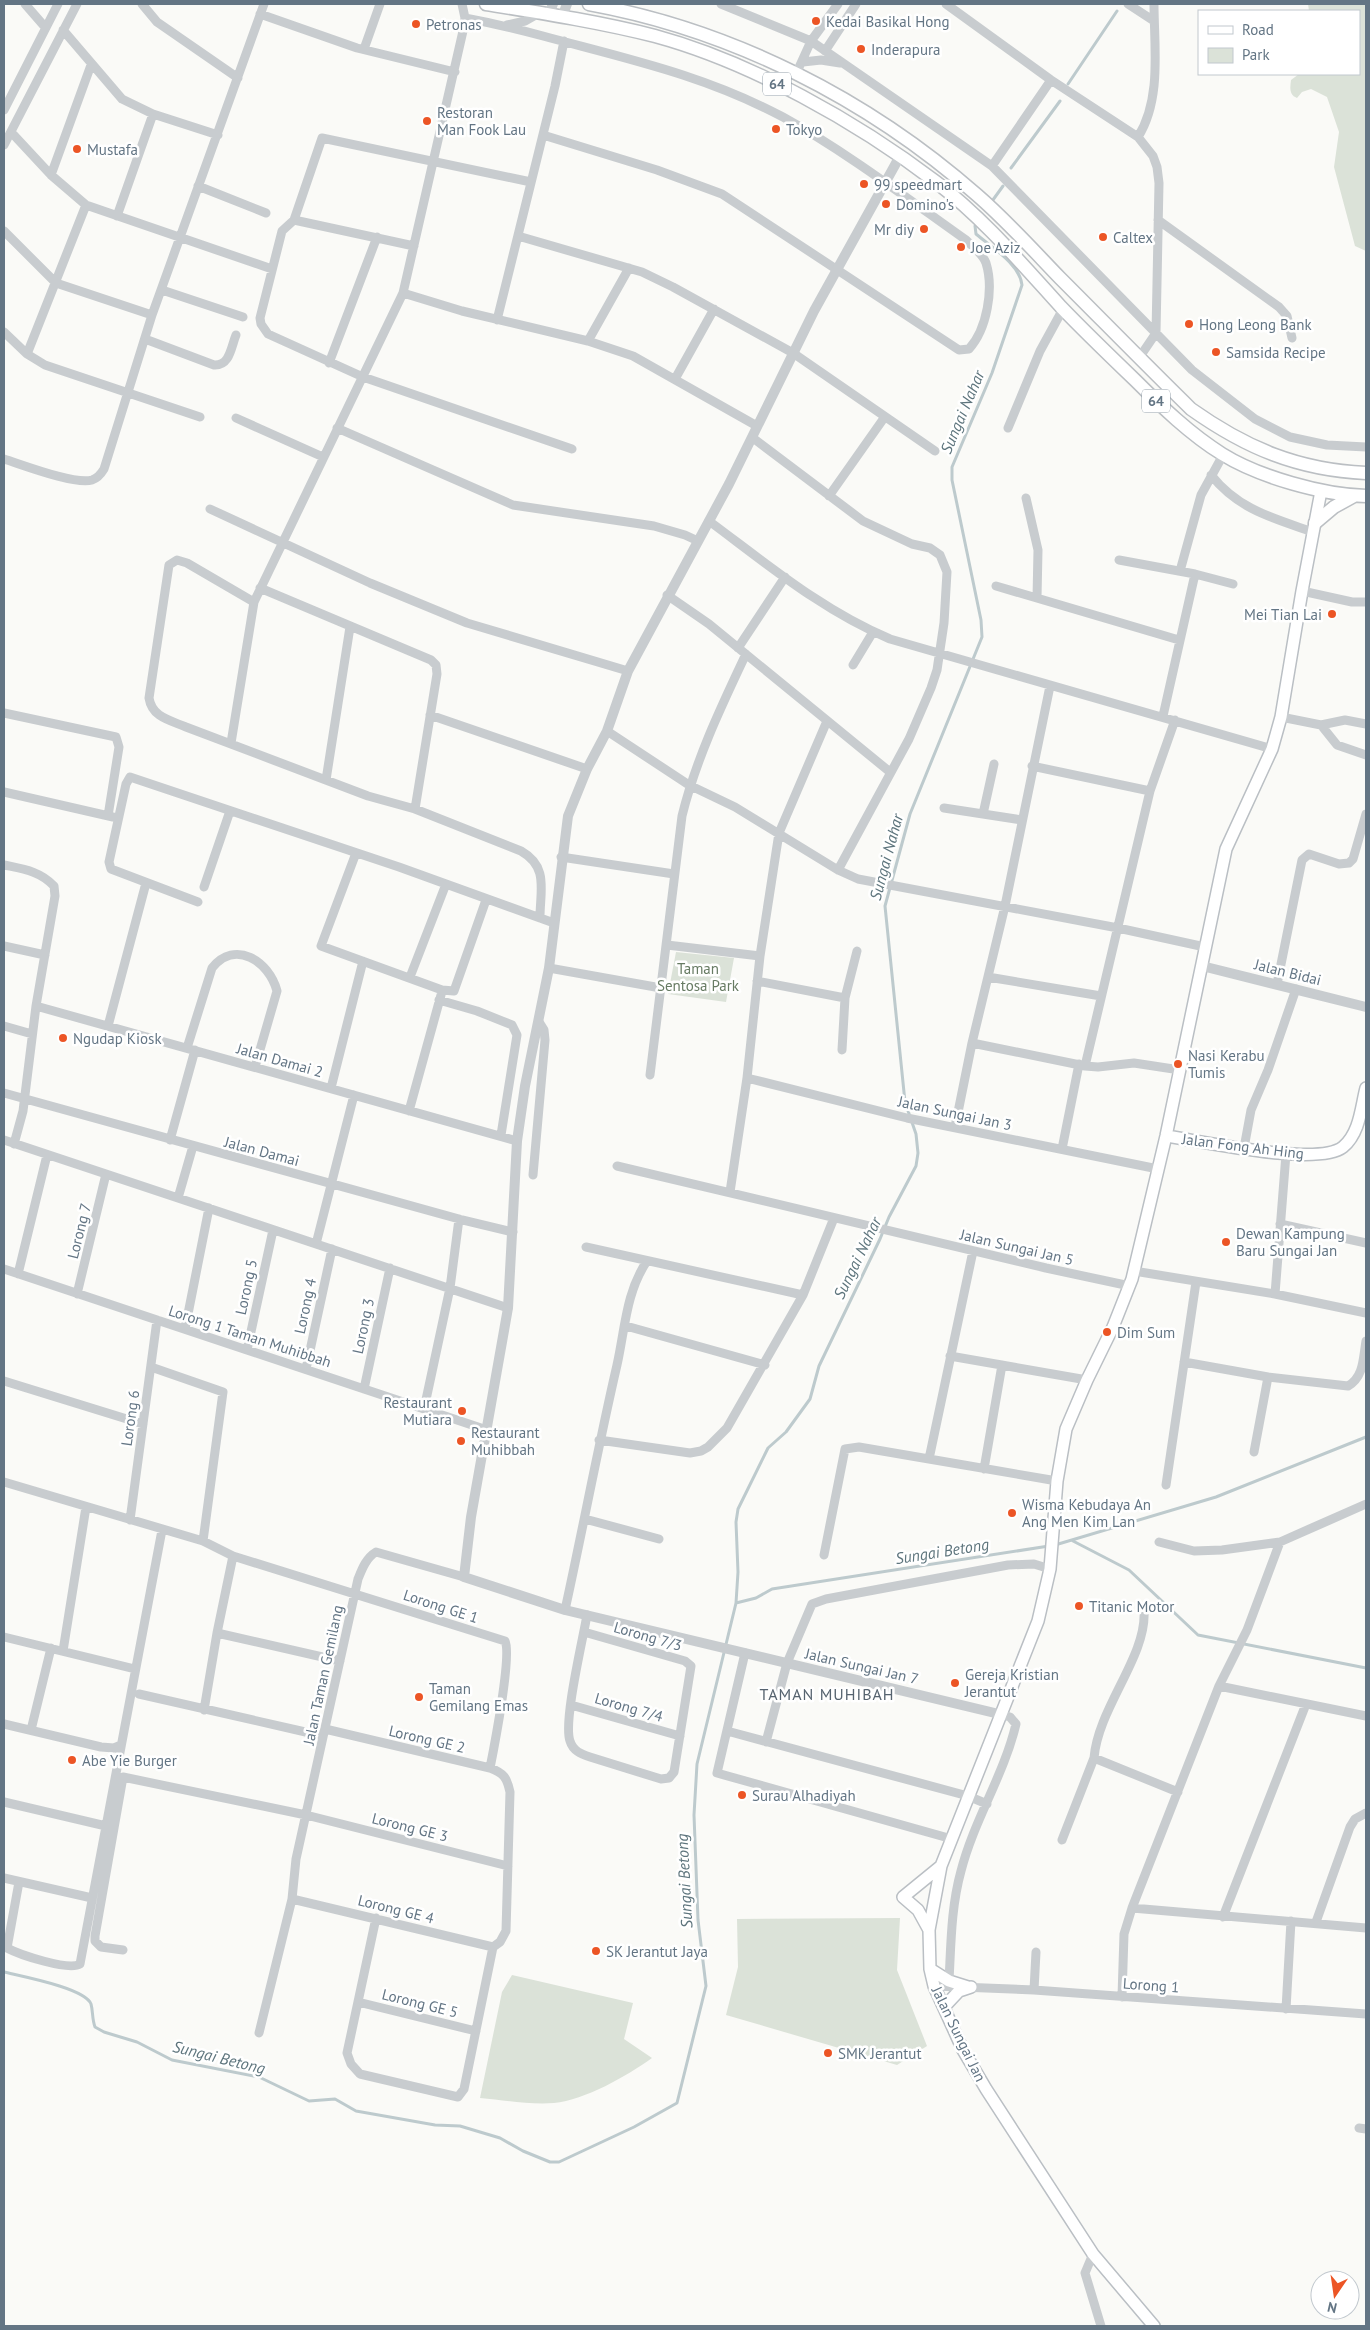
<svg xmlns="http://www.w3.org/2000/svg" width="1370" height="2330" font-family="'PT Sans',sans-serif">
  <rect width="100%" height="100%" fill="#fafaf7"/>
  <path fill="#dbe2d8" d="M1308,4H1366V251L1355,246L1334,167L1339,132L1327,97L1311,89L1302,92L1297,98C1289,95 1290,88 1291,80L1299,74H1359V11H1309Z
    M676,952L734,958L726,1002L668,994Z
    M900,1918L897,1970L927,2046L897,2065L726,2015L738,1967L737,1919Z
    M512,1975L633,2003L624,2039L652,2058C627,2076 585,2100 554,2103C530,2105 504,2100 480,2098L502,1992Z"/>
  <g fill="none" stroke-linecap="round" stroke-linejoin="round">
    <path stroke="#bdcacd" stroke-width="3" d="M1068,84L1117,11
      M1011,168L1060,101
      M990,204L1003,186
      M1073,1541L1129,1570L1198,1635L1366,1668
      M1055,1545L1216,1497L1366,1437
      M736,1603L756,1598L772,1589L1049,1546
      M4,1972C20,1976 85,1988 91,2004C93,2011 92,2019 95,2027L104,2032L137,2042L172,2060L259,2077L309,2101L335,2099L356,2111L435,2125L460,2126L500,2138L523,2151L550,2162H559L634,2127L677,2103L706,1986L698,1920L694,1815L697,1764L736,1603L738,1572L736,1522L738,1509L768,1448L786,1432L810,1399L819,1366L880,1239L889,1217L916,1166L918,1153L916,1134L905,1102L885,906L910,814L982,637L981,620L952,480V467L992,373L1022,285C1020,264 991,247 976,234L975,226L978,221"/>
    <defs>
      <path id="secondary" d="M1166,1136C1201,1141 1318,1167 1343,1147C1360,1133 1361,1107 1366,1088
        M929,1930L918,1910L903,1897L941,1866
        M930,1969L949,1981L968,1987
        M944,2007L959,1991L971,1987
        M1154,2326L1093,2254L986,2089L963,2050L934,1986L930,1969L929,1930L941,1866L1038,1621L1050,1569L1057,1481L1066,1429L1087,1380L1113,1327L1132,1279L1166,1136L1226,849L1272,749L1281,717L1302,591L1321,491"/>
      <path id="primary" d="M486,4C542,13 600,22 655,36C751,62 857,122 936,182C983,218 1021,263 1061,307C1085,332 1110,356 1135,380C1162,407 1190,434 1222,454C1259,477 1323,495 1366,496
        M589,4C732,30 868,99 977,195C1007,221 1033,250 1060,278C1104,322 1147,366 1191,409C1246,448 1298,470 1366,473
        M1315,523L1334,507L1354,496"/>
    </defs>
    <use href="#secondary" stroke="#babfc4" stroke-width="14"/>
    <use href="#primary" stroke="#bbbfc3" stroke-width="15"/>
    <path stroke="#c8cccf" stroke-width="9" d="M25,4L45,27
      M142,4L157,22L238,78
      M721,4L811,41L992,166L1192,370L1255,419L1290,437L1327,445L1366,447
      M946,4L1051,80L1138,137L1153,156L1157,167L1159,183L1156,333L1139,358
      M1128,4L1154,21
      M260,14L357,48L455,72
      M465,18C492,23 517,29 543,36C628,59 704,75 783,117C845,151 908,199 966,240C973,247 983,254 986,263C994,289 987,329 969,349L959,350L722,194L657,170L543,135
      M507,25L525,21L539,13
      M63,30L122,99L153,114L218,135
      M364,49L380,4
      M825,51L856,4
      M803,62L821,60L840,63
      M796,74L811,41L838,4
      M4,110L58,4
      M11,132L51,175L86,205L272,269
      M1138,137C1162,99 1154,46 1154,4
      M4,145L77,4
      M992,166L1051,80
      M51,175L91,65
      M198,186L266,213
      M117,216L153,114
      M294,220L322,138L531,182
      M1158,220L1279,307L1287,316L1292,338
      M4,231L56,283L152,315
      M518,236L642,272L673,287L793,353L935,451
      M414,246L294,220L282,231L260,318L261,324L268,334L363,377L572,449
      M162,290L243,317
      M403,293L462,311L588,341L633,356L757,426
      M497,320L555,86L564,41
      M4,332L27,354L45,365L200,417
      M145,339L214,365C230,366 231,347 236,335
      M588,341L629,268
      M27,354L86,205
      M329,363L377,237
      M675,379L714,309
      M236,418L323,457
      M337,428L513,505L654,526L685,535L698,541
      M1008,428L1040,351L1063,309
      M753,438L863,521L912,544L930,548L940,555L947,572L944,623L937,670L931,688L909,739L838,870
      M4,459C23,465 75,485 92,480C98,478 101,474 104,469L152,315L264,4
      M1211,475C1239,510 1273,518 1313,532
      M829,496L884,418
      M1026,498L1038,550L1037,598
      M210,509L370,583L467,623L628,671
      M709,521C767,564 823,611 890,639L1272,749
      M1119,560L1195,574L1163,716
      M1180,571L1201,495L1223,455
      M1195,574L1233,584
      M996,586L1179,640
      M260,588L431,660L436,665L437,674L415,809
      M1302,591L1352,602H1366
      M667,595L709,624L890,772
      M254,602L187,563L177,560L169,565L149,698C152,717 169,720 186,727L368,796L415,809L521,851C549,867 540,890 540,918
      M738,648L785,577
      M853,665L873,632
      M4,713L116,737L119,747L108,816
      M430,715L587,769
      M1281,717L1321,725L1345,720L1366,724
      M1321,725L1337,745L1366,755
      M607,731L689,785L735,807L838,870L858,879L1118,928L1205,947
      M231,743L254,602L403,293L463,31L465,18L462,4
      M1032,766L1150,791
      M326,780L350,627
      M4,792L113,817
      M944,808L1022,820
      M983,814L994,764
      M356,853L321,946L442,990L454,991L486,900
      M561,857L674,874
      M4,865C23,869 40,871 54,886L55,896L36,1006L23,1111L14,1144
      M204,887L230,811
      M198,902L111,869L109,862L126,784L130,777L399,867L554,923
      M667,945L760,956
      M4,946L45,955
      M549,968L661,988
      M410,977L446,884
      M988,977L1101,996
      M757,981L845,998L857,951
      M1277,984L1302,860L1309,854L1339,864L1349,863L1353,859L1366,814
      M439,1000L477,1011L512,1025L517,1035L501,1135
      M36,1006L517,1141
      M4,1026L32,1034
      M108,1026L146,883
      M972,1043L1085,1066L1098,1067L1134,1063L1180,1070
      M187,1048L212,968C235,939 269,961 277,991L255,1067
      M842,1050L845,998
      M1085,1066L1150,791L1175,720
      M650,1075L682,816C696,759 721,707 746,654
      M747,1078L907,1118L1158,1169
      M331,1088L363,961
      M4,1093L459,1219L513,1232
      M409,1111L441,995
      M955,1127L972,1043L1005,906L1050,686
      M4,1140L508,1308
      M170,1140L195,1050
      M1244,1148L1251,1110L1268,1070L1296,989
      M1062,1149L1079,1064
      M617,1166L1046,1268L1130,1286
      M533,1175L545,1040L544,1030L539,1022
      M730,1192L747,1078L760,956L779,833L827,721
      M178,1198L193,1146
      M1280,1224L1366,1243
      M316,1244L354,1095
      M586,1247L803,1295
      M4,1269L487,1430
      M1134,1271L1275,1294L1366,1313
      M18,1274L47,1155
      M77,1294L106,1174
      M1275,1294L1286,1154
      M626,1326L765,1365
      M185,1329L209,1208
      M247,1350L273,1230
      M950,1356L1087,1380
      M1184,1362L1268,1377L1348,1386C1364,1377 1363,1358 1366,1341
      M151,1367L223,1392L203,1541
      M306,1369L332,1249
      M4,1381L143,1424
      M364,1389L390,1268
      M424,1409L450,1288L459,1219
      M599,1440L690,1453L701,1451L708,1447L727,1428L803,1295L834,1218
      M1254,1452L1268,1377
      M929,1459L1057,1481
      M984,1469L1002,1365
      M4,1482L203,1541L233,1556L505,1641C512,1655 494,1748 490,1768
      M1166,1485L1196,1282
      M585,1519L659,1539
      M130,1520L157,1320
      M1159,1542L1194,1551L1222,1550L1280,1542L1366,1504
      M824,1555L845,1449L859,1447L929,1459L973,1251
      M565,1610C583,1528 598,1447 617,1365C625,1329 626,1292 647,1261
      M1144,1611C1147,1656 1098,1708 1094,1758L1178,1792
      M584,1632L685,1661L691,1666L674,1772L669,1778L661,1779L590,1757C581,1754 573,1751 570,1741C563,1722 583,1639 587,1615
      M217,1633L340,1661
      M4,1637L135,1669
      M63,1651L86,1507
      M745,1653L717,1773L952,1839
      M1219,1686L1366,1716
      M139,1694L323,1736
      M571,1705L680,1736
      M204,1710L217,1633L233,1556
      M4,1724L101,1747L114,1748L121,1745
      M325,1729L490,1768C504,1773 507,1778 510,1792L506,1931L500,1942L493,1947L464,2089L458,2097L360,2074L351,2064L347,2053L376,1918
      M31,1730L51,1648
      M727,1731L968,1796L987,1804
      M766,1742L787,1663L812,1604L826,1599L1008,1565L1034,1564L1050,1569
      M4,1802L106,1826
      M1062,1840L1094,1758
      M4,1878L92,1898
      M19,1882L7,1948C20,1955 69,1971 80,1964L162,1530
      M292,1899L493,1947
      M1132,1908L1366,1928
      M1223,1917L1306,1704
      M1316,1922L1350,1827L1355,1819L1366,1813
      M123,1950L101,1947L95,1941V1936L123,1777L306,1815L508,1866
      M949,1981C951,1944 951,1907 961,1871C974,1820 1004,1775 1016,1724L1010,1717L999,1714
      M934,1986L1034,1990L1366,2014
      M1034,1990L1036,1952
      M1122,1997L1124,1934L1132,1908L1219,1686L1247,1630L1280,1542
      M358,2002L476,2031
      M1286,2009L1291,1921
      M259,2033L292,1899L296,1859L358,1579C362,1569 366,1558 376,1552L464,1577
      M1359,2128L1366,2129
      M1093,2254L1085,2273L1101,2326"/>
    <path stroke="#c8cccf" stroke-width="10" d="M549,14L553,4
      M562,17L567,4
      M900,156L814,311L729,484L628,671L607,731L587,769L568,816L549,968L525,1086L517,1141L508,1308L471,1517L464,1577L565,1610L999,1714
      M1202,966L1366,1007"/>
    <use href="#secondary" stroke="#fff" stroke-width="11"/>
    <use href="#primary" stroke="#fff" stroke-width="12"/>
  </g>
  <g fill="#ec5525" stroke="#fff" stroke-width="2">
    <circle cx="816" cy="21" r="5"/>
    <circle cx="416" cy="24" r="5"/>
    <circle cx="861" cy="49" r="5"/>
    <circle cx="427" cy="121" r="5"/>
    <circle cx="776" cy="129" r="5"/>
    <circle cx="77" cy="149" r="5"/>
    <circle cx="864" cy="184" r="5"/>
    <circle cx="886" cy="204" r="5"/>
    <circle cx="924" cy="229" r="5"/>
    <circle cx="1103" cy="237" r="5"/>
    <circle cx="961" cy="247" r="5"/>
    <circle cx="1189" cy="324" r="5"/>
    <circle cx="1216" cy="352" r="5"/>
    <circle cx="1332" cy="614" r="5"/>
    <circle cx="63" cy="1038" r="5"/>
    <circle cx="1178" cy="1064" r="5"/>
    <circle cx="1226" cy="1242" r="5"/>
    <circle cx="1107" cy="1332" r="5"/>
    <circle cx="462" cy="1411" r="5"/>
    <circle cx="461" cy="1441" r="5"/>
    <circle cx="1012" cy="1513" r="5"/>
    <circle cx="1079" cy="1606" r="5"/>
    <circle cx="955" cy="1683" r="5"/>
    <circle cx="419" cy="1697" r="5"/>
    <circle cx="72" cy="1760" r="5"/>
    <circle cx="742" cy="1795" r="5"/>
    <circle cx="596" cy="1951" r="5"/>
    <circle cx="828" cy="2053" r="5"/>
  </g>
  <g text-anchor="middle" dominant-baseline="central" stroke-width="5" stroke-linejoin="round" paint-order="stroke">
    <g fill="#fff" stroke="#929ea9" stroke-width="1">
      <rect x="763" y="72.5" width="28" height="23" rx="4"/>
      <rect x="1142" y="389.5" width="28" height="23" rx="4"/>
    </g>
    <g font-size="14" font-weight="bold" fill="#637584">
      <text x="777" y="84">64</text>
      <text x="1156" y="401">64</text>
    </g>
    <g font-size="15" fill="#637584" stroke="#fff" text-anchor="start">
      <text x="826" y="21">Kedai Basikal Hong</text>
      <text x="426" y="24">Petronas</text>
      <text x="871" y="49">Inderapura</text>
      <text x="437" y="112">Restoran<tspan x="437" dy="17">Man Fook Lau</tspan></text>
      <text x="786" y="129">Tokyo</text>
      <text x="87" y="149">Mustafa</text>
      <text x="874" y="184">99 speedmart</text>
      <text x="896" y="204">Domino's</text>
      <text x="914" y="229" text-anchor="end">Mr diy</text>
      <text x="1113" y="237">Caltex</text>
      <text x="971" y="247">Joe Aziz</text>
      <text x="1199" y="324">Hong Leong Bank</text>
      <text x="1226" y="352">Samsida Recipe</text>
      <text x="1322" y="614" text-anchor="end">Mei Tian Lai</text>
      <text x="73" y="1038">Ngudap Kiosk</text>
      <text x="1188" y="1055">Nasi Kerabu<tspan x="1188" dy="17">Tumis</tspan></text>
      <text x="1236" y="1233">Dewan Kampung<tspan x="1236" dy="17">Baru Sungai Jan</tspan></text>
      <text x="1117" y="1332">Dim Sum</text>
      <text x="452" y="1402" text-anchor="end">Restaurant<tspan x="452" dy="17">Mutiara</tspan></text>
      <text x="471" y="1432">Restaurant<tspan x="471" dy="17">Muhibbah</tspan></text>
      <text x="1022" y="1504">Wisma Kebudaya An<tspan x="1022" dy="17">Ang Men Kim Lan</tspan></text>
      <text x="1089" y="1606">Titanic Motor</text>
      <text x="965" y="1674">Gereja Kristian<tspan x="965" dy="17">Jerantut</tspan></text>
      <text x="429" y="1688">Taman<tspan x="429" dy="17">Gemilang Emas</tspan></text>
      <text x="82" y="1760">Abe Yie Burger</text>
      <text x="752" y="1795">Surau Alhadiyah</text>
      <text x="606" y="1951">SK Jerantut Jaya</text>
      <text x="838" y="2053">SMK Jerantut</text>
    </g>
    <g font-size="15" fill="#677b63" stroke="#fff">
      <text x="698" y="968">Taman<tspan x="698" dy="17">Sentosa Park</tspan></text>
    </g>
    <g font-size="15" fill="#637584" stroke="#fff">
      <text transform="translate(1288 972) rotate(14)">Jalan Bidai</text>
      <text transform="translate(280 1060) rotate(16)">Jalan Damai 2</text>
      <text transform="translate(955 1113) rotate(12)">Jalan Sungai Jan 3</text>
      <text transform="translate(1243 1146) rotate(7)">Jalan Fong Ah Hing</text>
      <text transform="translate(262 1151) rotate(15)">Jalan Damai</text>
      <text transform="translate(79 1231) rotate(-76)">Lorong 7</text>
      <text transform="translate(1017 1247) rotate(13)">Jalan Sungai Jan 5</text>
      <text transform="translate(246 1287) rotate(-78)">Lorong 5</text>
      <text transform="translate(305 1306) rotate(-78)">Lorong 4</text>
      <text transform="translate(363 1326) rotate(-78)">Lorong 3</text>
      <text transform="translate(250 1336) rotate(18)">Lorong 1 Taman Muhibbah</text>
      <text transform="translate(130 1418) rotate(-82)">Lorong 6</text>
      <text transform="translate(441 1606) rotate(18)">Lorong GE 1</text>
      <text transform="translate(648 1636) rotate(16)">Lorong 7/3</text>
      <text transform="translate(862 1666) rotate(13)">Jalan Sungai Jan 7</text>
      <text transform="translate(323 1675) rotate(-78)">Jalan Taman Gemilang</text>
      <text transform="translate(629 1707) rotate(16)">Lorong 7/4</text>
      <text transform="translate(427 1739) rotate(13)">Lorong GE 2</text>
      <text transform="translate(410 1827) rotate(14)">Lorong GE 3</text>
      <text transform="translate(396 1909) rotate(14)">Lorong GE 4</text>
      <text transform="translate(1151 1985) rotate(4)">Lorong 1</text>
      <text transform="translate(420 2003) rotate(14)">Lorong GE 5</text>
      <text transform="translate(959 2034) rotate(64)">Jalan Sungai Jan</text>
    </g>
    <g font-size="16" font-style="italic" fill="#5e757d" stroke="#fff">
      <text transform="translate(962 412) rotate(-67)">Sungai Nahar</text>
      <text transform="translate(886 857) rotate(-75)">Sungai Nahar</text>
      <text transform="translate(857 1258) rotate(-64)">Sungai Nahar</text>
      <text transform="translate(942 1551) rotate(-9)">Sungai Betong</text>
      <text transform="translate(684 1881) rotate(-93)">Sungai Betong</text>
      <text transform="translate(219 2057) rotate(14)">Sungai Betong</text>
    </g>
    <g font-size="16" letter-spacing="1" fill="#56636f" stroke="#fff">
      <text x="827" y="1694">TAMAN MUHIBAH</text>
    </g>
  </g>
  <rect width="1370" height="2330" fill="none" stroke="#637584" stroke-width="10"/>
  <rect x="1198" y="10" width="162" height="65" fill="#ffffff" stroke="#c1c8ce"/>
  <rect x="1208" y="26" width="25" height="8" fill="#ffffff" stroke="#c1c8ce"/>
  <text x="1242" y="35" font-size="15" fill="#637584">Road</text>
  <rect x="1208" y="48" width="25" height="15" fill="#dbe2d8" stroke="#c1c8ce"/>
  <text x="1242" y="60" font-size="15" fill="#637584">Park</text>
  <g transform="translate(1335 2295) rotate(193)"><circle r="24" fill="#ffffff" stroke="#c1c8ce"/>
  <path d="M0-4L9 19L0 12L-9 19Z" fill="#ec5525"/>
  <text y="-8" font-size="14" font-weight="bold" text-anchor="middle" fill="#637584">N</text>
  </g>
</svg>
